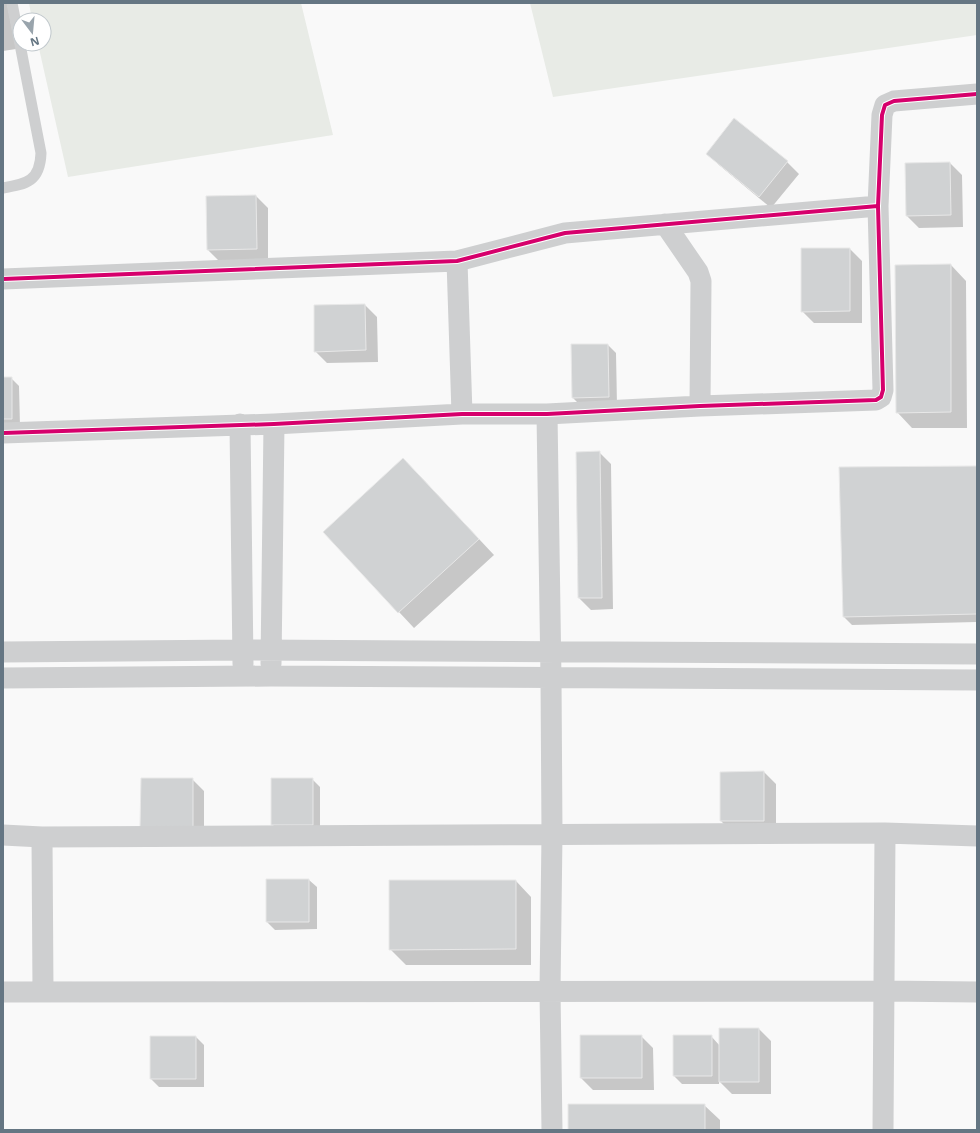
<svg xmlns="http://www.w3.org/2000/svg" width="980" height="1133" font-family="'Open Sans',sans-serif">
  <rect width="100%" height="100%" fill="#f9f9f9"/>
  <path fill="#e8ebe6" d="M29,3H301L333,135L68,177L38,44H44V20H32Z
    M530,3H977V35L553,97Z"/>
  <path fill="#0003" d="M3,3H7L16,49L3,51Z
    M735,120L787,162L799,174L771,208L719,165L707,153Z
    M950,163L962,175L963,227L919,228L907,216Z
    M256,196L268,208V261L220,262L208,250Z
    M850,249L862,261V323H814L802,311Z
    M951,265L966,281L967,428H912L897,412Z
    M365,305L377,317L378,362L327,363L315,351Z
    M608,345L616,353L617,405L581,406L573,398Z
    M3,378H11L19,386L20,426H3Z
    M599,452L611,464L613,609L591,610L579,598Z
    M977,467V622L852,625L844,617L840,468Z
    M419,475L494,555L414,628L324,532Z
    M764,772L776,784V833H733L721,821Z
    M192,779L204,791V838L153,839Z
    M312,779L320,787V832H280L272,824Z
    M309,880L317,887V929L275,930L267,922Z
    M516,881L531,897V965H406L390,949Z
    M759,1029L771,1041V1094H732L719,1081V1084H682L674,1076L711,1036L720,1046Z
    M641,1036L653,1048L654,1090H593L581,1078Z
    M151,1037H196L204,1045V1087H159L151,1079Z
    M704,1105L720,1120V1130H569Z"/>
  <path fill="#d0d2d3" stroke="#e8e8e8" d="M734,118L788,161L759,197L706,154Z
    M950,162L951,215L906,216L905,163Z
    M256,195L257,249L207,250L206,196Z
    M801,248H850V311L801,312Z
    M951,264V412L896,413L895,265Z
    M365,304L366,350L314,352V305Z
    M571,344H608L609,397L572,398Z
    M3,377H12V419H3Z
    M600,451L602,598H578L576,452Z
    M403,458L479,539L398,613L323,532Z
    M977,466V614L843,617L839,467Z
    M764,771V821H720V772Z
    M141,778H193V827H140Z
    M271,778H313V825H271Z
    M266,879H309V922H266Z
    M389,880H516V949L389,950Z
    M719,1028H759V1082H719Z
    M580,1035H642V1078H580Z
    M673,1035H712V1076H673Z
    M150,1036H196V1079H150Z
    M568,1104H705V1130H568Z"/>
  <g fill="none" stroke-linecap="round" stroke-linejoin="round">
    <path stroke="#cecfd0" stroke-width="11" d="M3,188C27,184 40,181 41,153L12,3"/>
    <path stroke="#cecfd0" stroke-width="21" d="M665,224L698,272L701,281L700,406
      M457,261L462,414
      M3,279L457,261L565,233L878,206L882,115L885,105L894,101L977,94
      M547,414L551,678L552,834L550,991L552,1130
      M240,424L243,664
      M3,433L274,424L462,414H547L700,406L876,400L881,397L883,390L878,206
      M3,652L243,650L977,654
      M271,664L274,424
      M3,678L271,676L977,680
      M3,835L42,837L885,833L977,836
      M42,837L43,992
      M3,992L885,991L977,992
      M883,1130L885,833"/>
    <defs>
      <path id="cycleway" d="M3,279L457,261L565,233L878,206L882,115L885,105L894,101L977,94
        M3,433L274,424L462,414H547L700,406L876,400L881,397L883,390L878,206"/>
    </defs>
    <use href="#cycleway" stroke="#fff" stroke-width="6"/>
    <use href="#cycleway" stroke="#d6006c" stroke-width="4"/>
  </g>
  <rect width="980" height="1133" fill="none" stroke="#657683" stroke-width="8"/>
  <g transform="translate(32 32) rotate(164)"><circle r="19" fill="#ffffff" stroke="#c1c8cd"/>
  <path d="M0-3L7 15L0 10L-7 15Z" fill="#99a4ac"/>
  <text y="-6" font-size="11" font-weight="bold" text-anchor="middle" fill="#657683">N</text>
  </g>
</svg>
